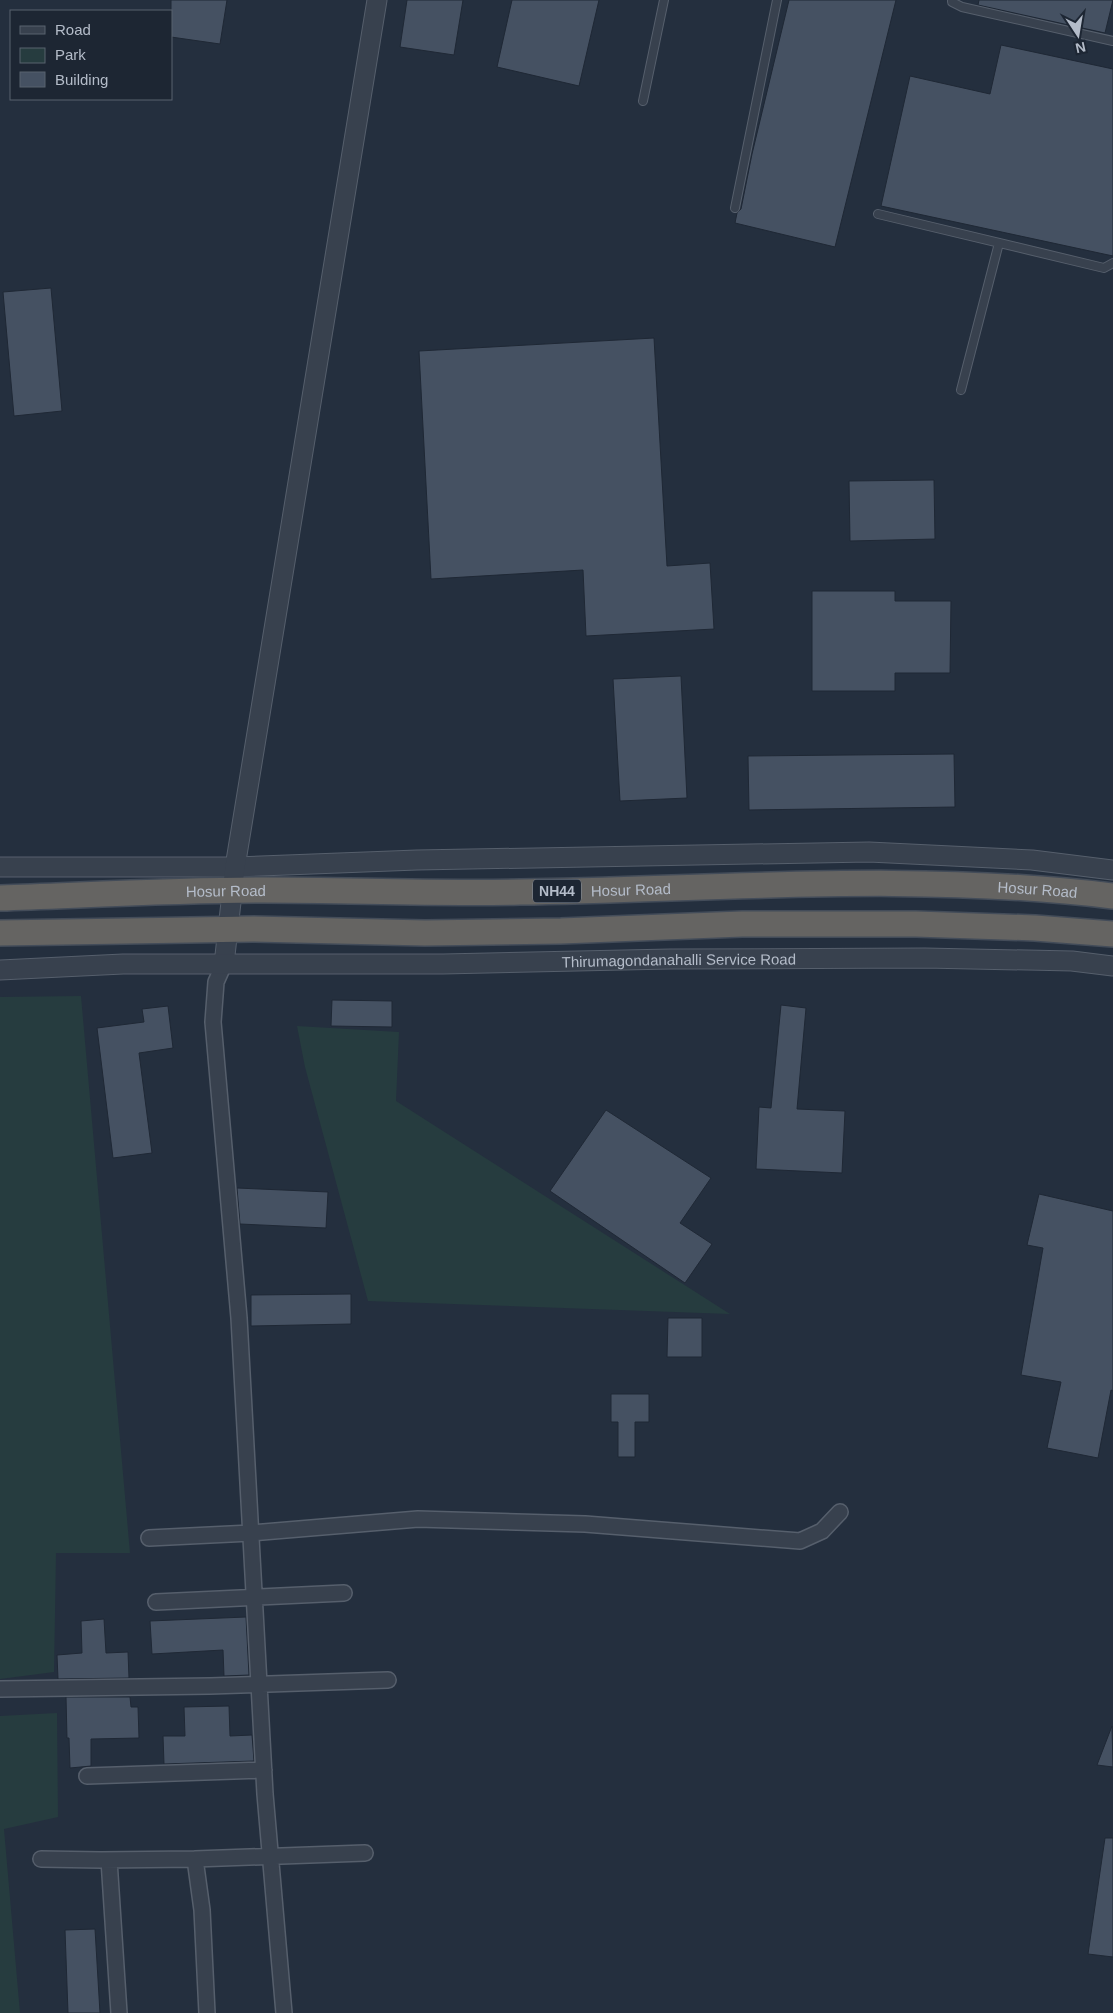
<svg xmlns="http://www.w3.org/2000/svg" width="1113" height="2013" font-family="Helvetica,sans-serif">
  <rect width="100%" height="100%" fill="#242f3e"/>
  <path fill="#263c3f" d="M81,996L130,1553H56L54,1672L0,1679V997Z
    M297,1026L399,1032L396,1101L730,1314L368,1301L305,1067Z
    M57,1713L58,1817L4,1829L20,2013H0V1716Z"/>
  <path fill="#455162" stroke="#1f2835" d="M171,0H227L220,44L171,37Z
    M407,0H463L454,55L400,47Z
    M512,0H599L579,86L497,67Z
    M789,0H896L835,247L735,223L737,213L741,209L752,154Z
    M979,0H1113L1105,33L978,5Z
    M1001,45L1113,69V256L881,206L910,76L990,94Z
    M51,288L62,411L14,416L3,292Z
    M654,338L667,566L710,563L714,629L586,636L583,570L431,579L419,351Z
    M934,480L935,539L850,541L849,481Z
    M812,591H895V601H951L950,673H895V691H812Z
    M681,676L687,798L620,801L613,679Z
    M954,754L955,807L749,810L748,756Z
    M332,1000L392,1001V1027L331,1026Z
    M781,1005L806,1008L797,1109L845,1111L842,1173L756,1169L759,1107L771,1108Z
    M168,1006L173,1048L139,1053L152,1153L113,1158L97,1028L144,1022L142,1009Z
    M606,1110L711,1178L680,1223L712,1244L685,1283L550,1191Z
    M237,1188L328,1192L326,1228L240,1224Z
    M1039,1194L1113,1211V1391L1111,1390L1098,1458L1047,1448L1061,1382L1021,1375L1043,1248L1027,1245Z
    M351,1294V1324L251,1326V1295Z
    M668,1318H702V1357H667Z
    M611,1394H649V1422H635V1457H618V1422H611Z
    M246,1617L249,1675L224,1676L223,1650L152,1654L150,1621Z
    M104,1619L106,1653L128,1652L129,1678L58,1679L57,1655L82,1653L81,1621Z
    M66,1697H130L131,1707H138L139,1738L91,1739V1766L70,1768L69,1738H67Z
    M229,1706L230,1736L252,1735L254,1761L164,1764L163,1736H185L184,1707Z
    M1112,1726L1113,1767L1097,1765Z
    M1105,1838H1113V1957L1088,1954Z
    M95,1929L100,2013H68L65,1930Z"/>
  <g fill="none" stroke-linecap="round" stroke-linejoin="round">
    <defs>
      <path id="service" d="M952,0V2L962,7L1113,41
        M643,101L664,0
        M735,208L777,0
        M878,214L1104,268L1113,263
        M961,390L999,243"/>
      <path id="minor" d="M224,964L216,982L213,1022L239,1318L265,1794L284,2013
        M149,1538L251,1533L418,1519L585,1524L800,1541L822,1531L840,1512
        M156,1602L344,1593
        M0,1689L210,1686L388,1680
        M87,1776L264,1770
        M41,1859L101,1860L195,1859L202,1910L207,2013
        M195,1859L365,1853
        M109,1860L119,2013"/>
      <g id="tertiary">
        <path d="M0,867H235L417,860L869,852L1032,860L1113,870"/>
        <path d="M224,964L235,867L377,0"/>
        <path id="s1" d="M0,970L123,964H443L670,959L925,958L1072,961L1113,966"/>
      </g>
      <g id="trunk">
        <path id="s2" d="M0,898C87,895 175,890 263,890C349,890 435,894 520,892C718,889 916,872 1113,896"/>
        <path d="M0,933L253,929L425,933L561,931L742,924H916L1035,928L1113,934"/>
      </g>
    </defs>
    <use href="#service" stroke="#565f6c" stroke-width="10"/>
    <use href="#minor" stroke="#565f6c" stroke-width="18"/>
    <use href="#tertiary" stroke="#565f6c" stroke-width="21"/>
    <use href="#trunk" stroke="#434c59" stroke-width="28"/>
    <use href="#service" stroke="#38414e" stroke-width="8"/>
    <use href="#minor" stroke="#38414e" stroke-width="15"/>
    <use href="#tertiary" stroke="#38414e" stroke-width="19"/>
    <use href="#trunk" stroke="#656462" stroke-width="25"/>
  </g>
  <g text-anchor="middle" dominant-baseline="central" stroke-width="4.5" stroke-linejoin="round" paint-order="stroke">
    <rect fill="#1d2633" stroke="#878f9c" stroke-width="1" x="533" y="879.5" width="48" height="23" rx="4"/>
    <g font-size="14" font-weight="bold" fill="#b4bcc9">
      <text x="557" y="891">NH44</text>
    </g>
    <g font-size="15" fill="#b4bcc9" stroke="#1d2633">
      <text stroke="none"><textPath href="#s2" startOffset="631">Hosur Road</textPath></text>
      <text stroke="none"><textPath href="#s2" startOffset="1038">Hosur Road</textPath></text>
      <text stroke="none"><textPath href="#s2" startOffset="226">Hosur Road</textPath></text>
      <text stroke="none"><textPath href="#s1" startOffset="679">Thirumagondanahalli Service Road</textPath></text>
    </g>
  </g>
  <rect x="10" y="10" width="162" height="90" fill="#1d2633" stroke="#59626f"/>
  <rect x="20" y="26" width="25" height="8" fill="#38414e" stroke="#59626f"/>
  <text x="55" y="35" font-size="15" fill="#b4bcc9">Road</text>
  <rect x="20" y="48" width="25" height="15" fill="#263c3f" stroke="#59626f"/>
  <text x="55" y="60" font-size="15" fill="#b4bcc9">Park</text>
  <rect x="20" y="72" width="25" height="15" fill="#455162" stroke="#59626f"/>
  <text x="55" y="85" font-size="15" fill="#b4bcc9">Building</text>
  <g transform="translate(1078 35) rotate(168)" stroke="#1d2633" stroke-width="4" paint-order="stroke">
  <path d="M0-4L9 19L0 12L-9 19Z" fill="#b4bcc9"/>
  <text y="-8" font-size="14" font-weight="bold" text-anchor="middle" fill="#b4bcc9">N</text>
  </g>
</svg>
